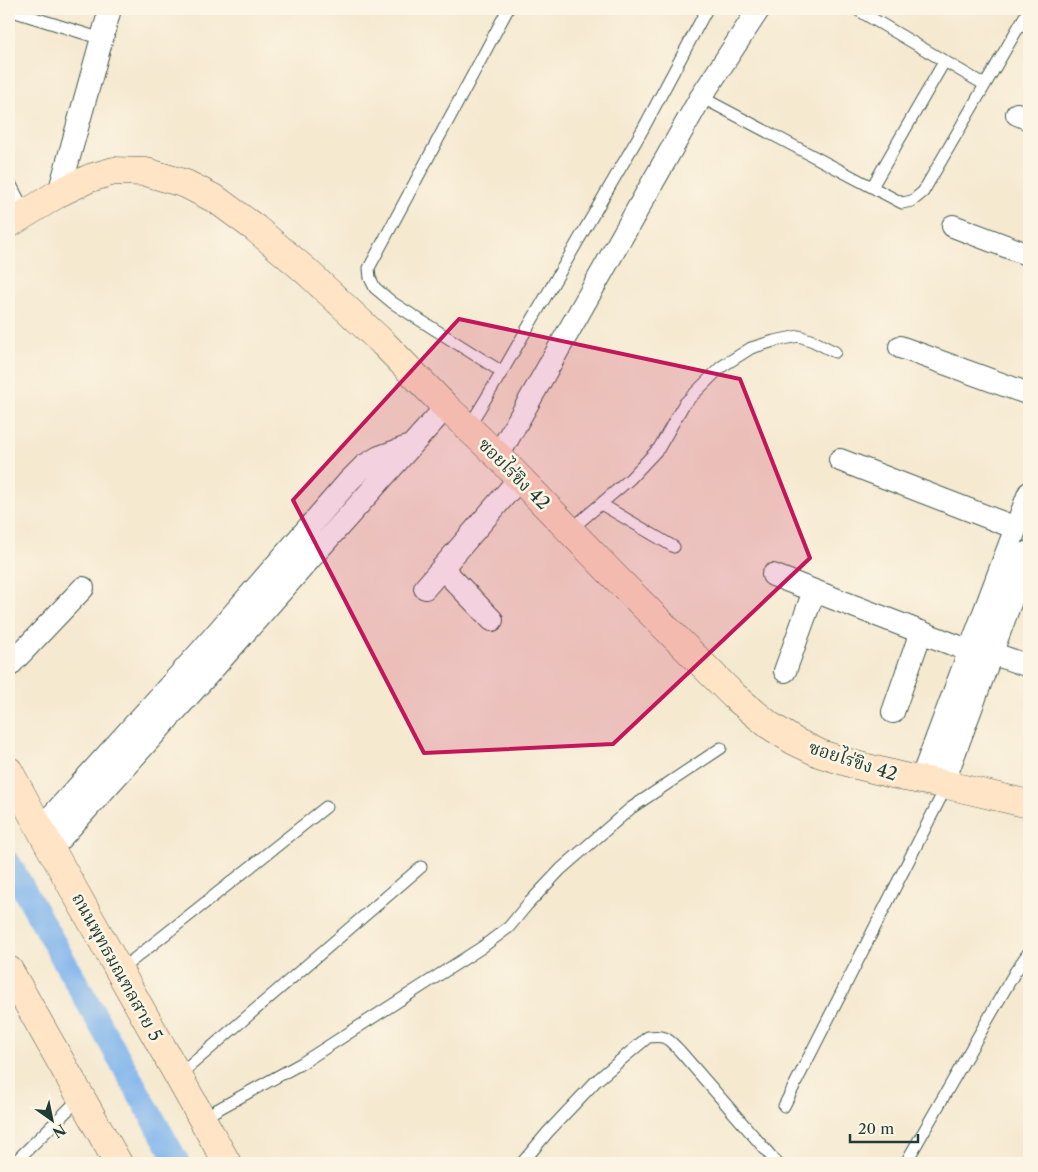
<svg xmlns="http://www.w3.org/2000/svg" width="1038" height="1172" font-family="'Libre Caslon Text','Noto Serif Thai',serif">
  <rect width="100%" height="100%" fill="#fcf5e5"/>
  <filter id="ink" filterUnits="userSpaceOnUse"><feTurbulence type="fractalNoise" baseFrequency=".02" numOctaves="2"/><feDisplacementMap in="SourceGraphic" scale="10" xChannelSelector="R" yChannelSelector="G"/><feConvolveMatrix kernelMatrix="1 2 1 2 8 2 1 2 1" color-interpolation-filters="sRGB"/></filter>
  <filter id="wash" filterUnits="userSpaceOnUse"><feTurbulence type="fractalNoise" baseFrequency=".0096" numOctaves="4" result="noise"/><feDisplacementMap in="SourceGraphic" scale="20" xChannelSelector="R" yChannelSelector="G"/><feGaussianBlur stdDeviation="1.12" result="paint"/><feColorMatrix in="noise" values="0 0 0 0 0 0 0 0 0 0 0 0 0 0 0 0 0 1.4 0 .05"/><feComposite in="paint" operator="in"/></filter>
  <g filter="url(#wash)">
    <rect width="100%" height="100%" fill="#f5e9d0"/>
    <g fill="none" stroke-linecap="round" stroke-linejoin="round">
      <path stroke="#7eb4ed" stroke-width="24" d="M9,863L178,1163"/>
    </g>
  </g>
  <g filter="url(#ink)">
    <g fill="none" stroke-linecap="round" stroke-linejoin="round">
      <defs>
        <path id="lane" d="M856,9L985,85
          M9,10L102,39
          M701,97L902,203L912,201L923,192L1029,9
          M9,181L26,214
          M872,187L944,62
          M502,372L393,303L375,288L370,278L369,268L508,9
          M468,428L502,372L643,129L707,9
          M601,504L674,547
          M570,530L630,479L659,448L684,404L721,367L751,348L774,341L799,336L813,341L835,352
          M119,971L326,807
          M178,1076L421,867
          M784,1106L947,785
          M202,1118L302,1063L481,948L509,927L527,905L561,869L631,808L721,748
          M908,1159L1015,972L1029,952
          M14,1163L81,1097
          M522,1163L548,1132L596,1081L648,1037C666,1035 667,1038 679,1050L777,1163"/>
        <path id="street" d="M1017,114L1029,119
          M59,193L110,9
          M953,226L1029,255
          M900,347L1029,394
          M498,456L701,97L759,9
          M840,460L1016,528
          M442,568L492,620
          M773,575L970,651
          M425,588L519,479
          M991,653L1029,666
          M9,666L83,588
          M785,671L814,591
          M893,712L921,632
          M921,780L1029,493
          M943,784L1029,552
          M40,829L201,651L349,481L364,466L379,457L410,446
          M51,849L212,670L308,561L446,407"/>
        <path id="secondary" d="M9,224L59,193L90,178L114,171L146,172L186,184L217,200L255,228L305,270L383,343L446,407L498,456L613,575L734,696L769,725L794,741L821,754L856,765L904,777L943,784L1029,804
          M9,771L51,849L227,1163
          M9,970L118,1163"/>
      </defs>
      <use href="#lane" stroke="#3f574b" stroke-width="13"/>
      <use href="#street" stroke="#3f574b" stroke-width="24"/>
      <use href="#secondary" stroke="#3f574b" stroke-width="29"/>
      <use href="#lane" stroke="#fff" stroke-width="11"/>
      <use href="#street" stroke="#fff" stroke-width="22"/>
      <use href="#secondary" stroke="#ffe4c6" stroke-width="28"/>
    </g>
  </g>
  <path fill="#c2185b" fill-opacity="0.2" stroke="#c2185b" stroke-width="4" stroke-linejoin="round" d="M459,319L740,379L810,558L613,744L424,753L293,500Z"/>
  <g text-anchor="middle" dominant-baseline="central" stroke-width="5" stroke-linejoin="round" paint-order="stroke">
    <g font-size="18" fill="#1f3d34" stroke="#fcf5e5">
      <text transform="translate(514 474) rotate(45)">ซอยไร่ขิง 42</text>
      <text transform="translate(853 761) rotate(18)">ซอยไร่ขิง 42</text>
      <text transform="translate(117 967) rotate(61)">ถนนพุทธมณฑลสาย 5</text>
    </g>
  </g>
  <rect width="1038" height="1172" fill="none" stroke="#fcf5e5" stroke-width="30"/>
  <g transform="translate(52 1120) rotate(147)" stroke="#fcf5e5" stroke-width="4" paint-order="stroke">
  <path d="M0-4L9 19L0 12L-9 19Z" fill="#1f3d34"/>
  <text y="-8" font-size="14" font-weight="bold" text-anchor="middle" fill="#1f3d34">N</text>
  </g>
  <path d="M850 1134v8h68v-8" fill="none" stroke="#1f3d34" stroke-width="2.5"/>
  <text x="858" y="1134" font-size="15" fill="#1f3d34" stroke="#fcf5e5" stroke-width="4" paint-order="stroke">20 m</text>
</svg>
